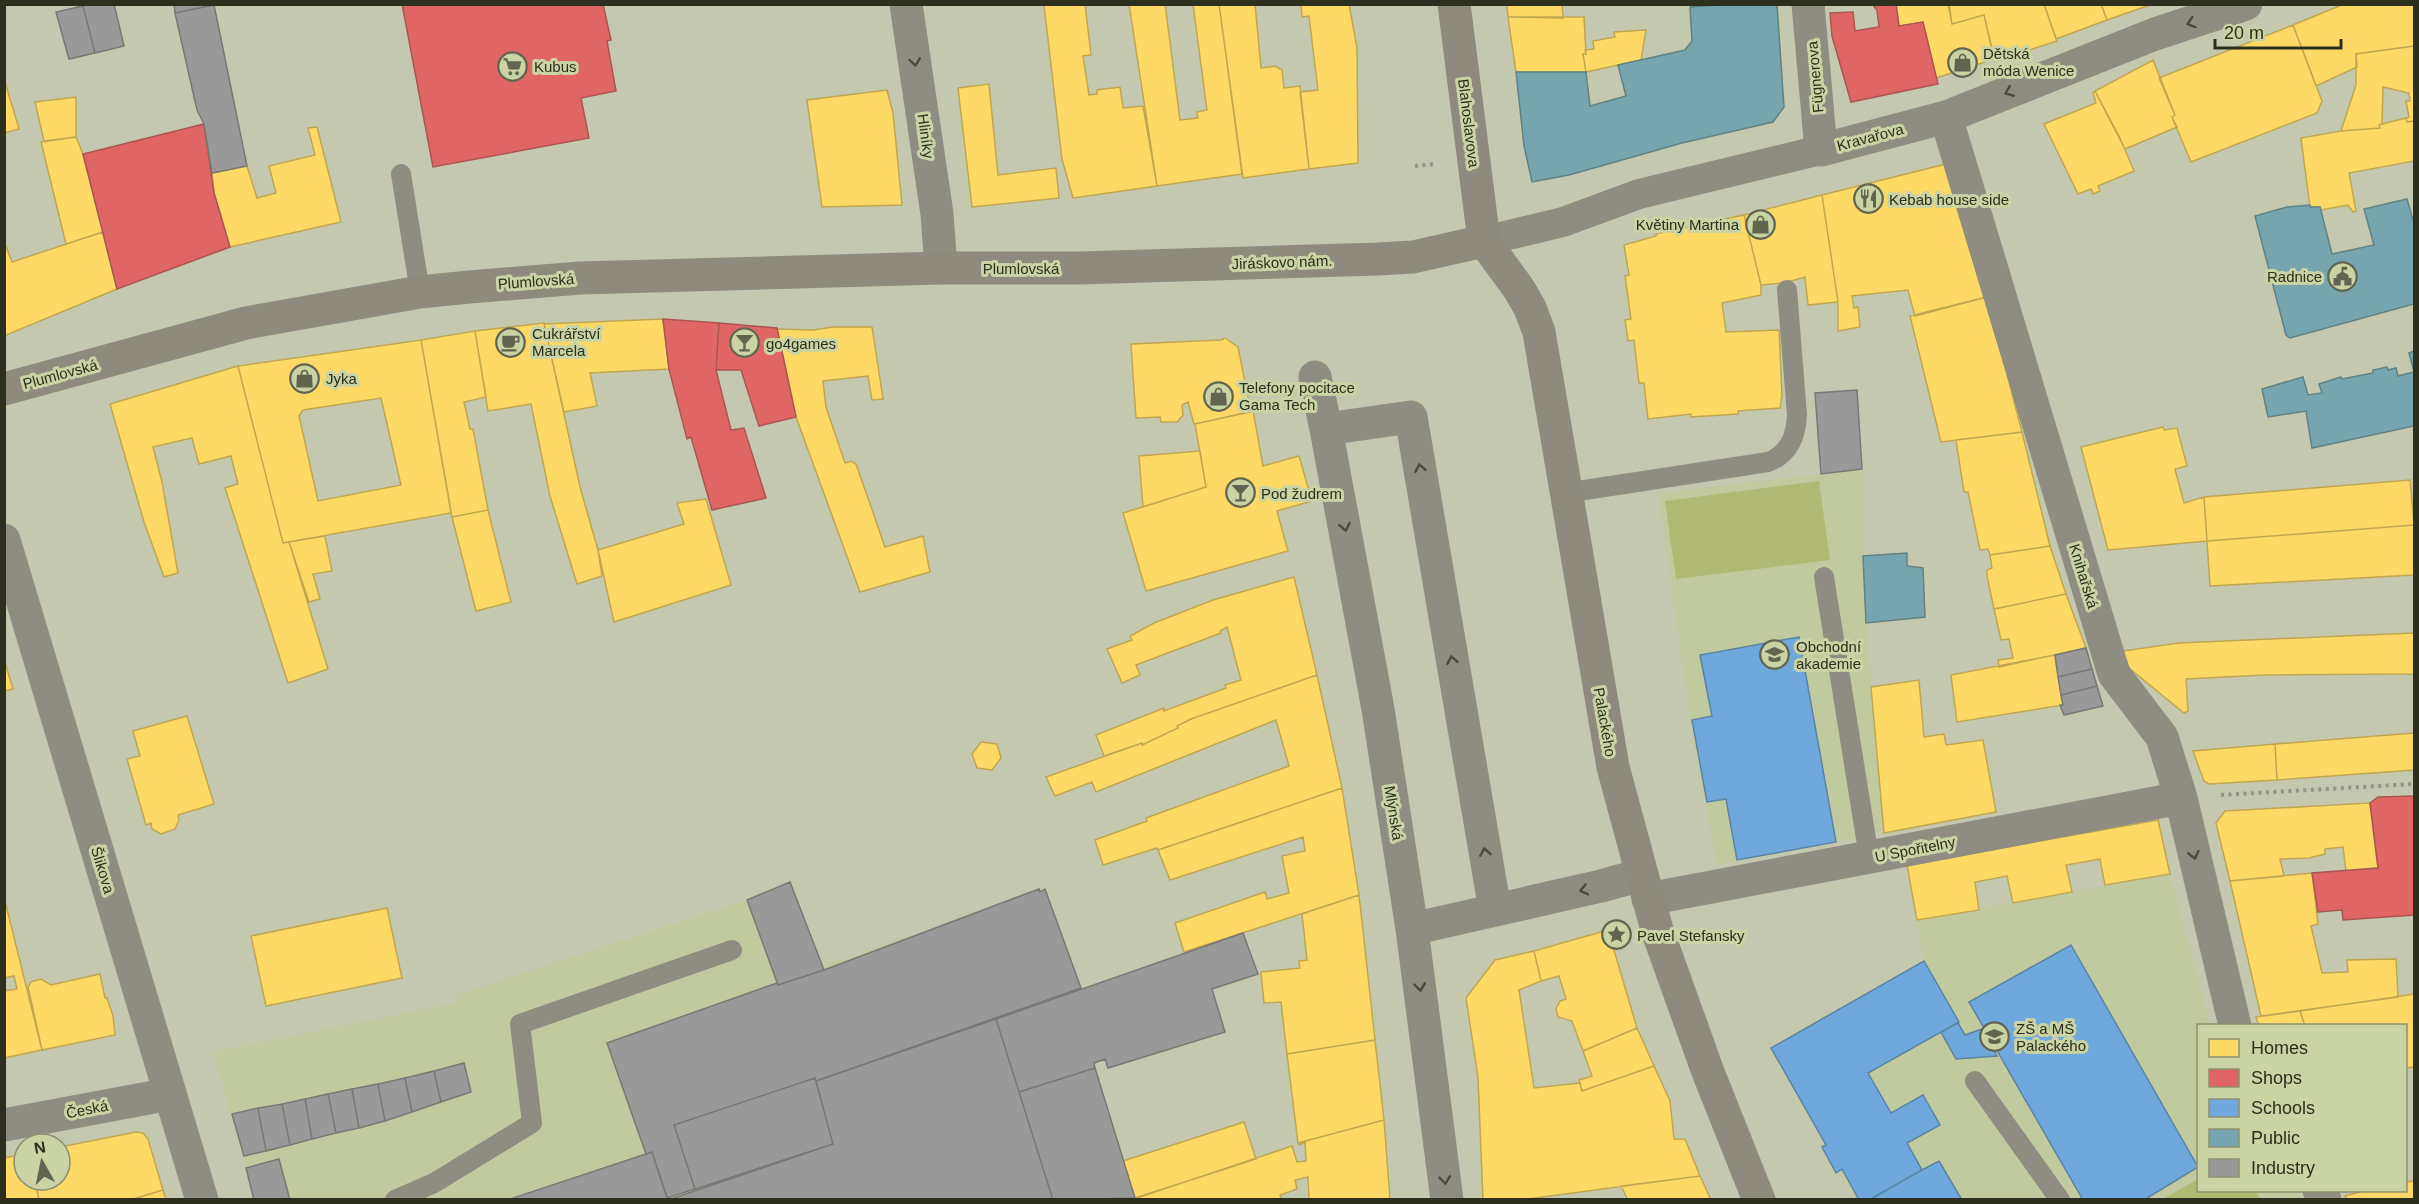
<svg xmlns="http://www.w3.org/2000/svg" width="2419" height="1204" font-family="Helvetica,sans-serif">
  <rect width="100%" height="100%" fill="#c4c8ae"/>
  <path fill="#c1c99f" d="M1862,469L1866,623L1884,833L1737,860L1717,866L1691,723L1658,493Z
    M2170,874L2210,1025L2198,1026V1190L2297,1191L2303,1199H1856L1771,1048L1924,962L1917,920Z
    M792,885L820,967L1046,891L1081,988L996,1019L1053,1199H255L213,1052L456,1003L457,995Z"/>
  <path fill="#b0ba75" d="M1819,481L1830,560L1676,579L1665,501Z
    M2198,1179V1190L2255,1191L2261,1199H2163Z"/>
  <path fill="#ffd966" stroke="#c0a650" stroke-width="1.5" fill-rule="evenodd" d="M1085,4L1091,55L1083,56L1089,95L1097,94V90L1120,87L1123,108L1143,106L1157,186L1073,198L1062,159L1044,5Z
    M1129,4H1165L1180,120L1198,118L1197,112L1207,110L1193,4H1219L1242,174L1157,186Z
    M1219,4H1255L1261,68L1275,66L1282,70L1284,88L1300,86L1309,169L1243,178Z
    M1301,4H1349L1357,48L1358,163L1309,169L1300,92L1318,90L1309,16L1302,17Z
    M1507,4H1562L1563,18L1508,17Z
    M1896,4H1948L1952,24L1984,15L1994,59L1936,78L1923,22L1899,26Z
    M1949,4H2044L2057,41L1995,61L1984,15L1952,24Z
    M2044,4H2101L2107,20L2056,39Z
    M2101,4H2153L2107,20Z
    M2344,4H2414V46L2356,54L2357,67L2316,86L2293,25Z
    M1508,17H1584L1586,54H1583L1586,72H1516Z
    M2293,25L2322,101L2317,113L2191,162L2172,117L2175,115L2159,78Z
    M1646,30L1641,60L1586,72L1583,54H1586L1585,50L1594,49L1593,41L1615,37L1614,32Z
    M2414,46V121L2407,122L2406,118L2409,117L2406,101H2410L2409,93L2383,87L2382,124L2379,125L2380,128L2341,131L2356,85V54Z
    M2153,60L2175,115L2172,117L2177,127L2125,149L2095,91Z
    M5,82L19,129L4,133V82Z
    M989,84L998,175L1056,168L1059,198L972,207L958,88Z
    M887,90L893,113L902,205L822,207L807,100Z
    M2095,91L2120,138L2134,171L2098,186L2100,191L2093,194L2091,189L2078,194L2044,124L2096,103L2093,93Z
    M76,97V137L44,141L35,102Z
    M2406,118L2407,122L2414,121V161L2349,173L2356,211L2353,212L2348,205L2321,210L2320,207H2310L2301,138L2341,131L2380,128L2379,125L2382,124Z
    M317,127L341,222L230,247L214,193L212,173L247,166L257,198L276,193L269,166L315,155L308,128Z
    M76,137L83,154L103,232L66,244L41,142Z
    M1946,164L1987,297L1915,316L1908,290L1852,296L1854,308L1858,307L1860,327L1838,331V302L1822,195Z
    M1822,195L1838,302L1808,305L1805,277L1784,283L1761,285L1744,215Z
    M1744,215L1761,285V295L1722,303L1726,332L1779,330L1782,395L1780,408L1738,411V414L1691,417V414L1648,419L1644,383H1639L1634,340L1628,341L1625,320L1631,319L1625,276L1629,275L1624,245L1656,236V234Z
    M103,232L117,289L4,336V241L12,262Z
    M1987,297L2022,432L1941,442L1910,316Z
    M663,319L669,369L590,373L597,406L564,412L544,324Z
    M544,323L580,487L598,550L602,576L577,584L550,496L531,404L488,411L475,331Z
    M833,327H872L883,399L872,400L868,376L823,381L826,407L845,463L851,461L856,464L885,547L923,536L930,572L860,592L796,417L777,329L813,330Z
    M475,331L486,397L464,402L470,429H473L488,510L452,517L421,340Z
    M1225,338L1238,347L1251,412L1194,424L1188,402L1182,405L1183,415L1177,422H1161L1160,417L1136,418L1131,344L1221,340Z
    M421,340L451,513L283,543L238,366ZM381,398L401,485L318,501L299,416L303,410Z
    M238,366L283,543L289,542L328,669L288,683L225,488L238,484L231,456L199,464L192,438L153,447L162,482L178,573L164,577L144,522L110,404Z
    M1253,411L1263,466L1299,456L1312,501L1277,511L1288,551L1146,591L1123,513L1206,487L1195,424Z
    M2163,427L2164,430L2177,428L2187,466L2175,469L2184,503L2204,497L2207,541L2108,550L2081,447Z
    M2022,432L2050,546L1990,555L1988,549L1980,550L1968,492H1964L1956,440Z
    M1200,451L1206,487L1143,507L1139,456Z
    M2410,480L2414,525L2207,541L2204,497Z
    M706,499L731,585L614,622L598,550L684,524L677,503Z
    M488,510L511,602L476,611L452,517Z
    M2414,525V575L2210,586L2207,541Z
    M325,536L332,571L313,574L320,599L309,602L289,542Z
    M2050,546L2066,594L1994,609L1987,576V570L1992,568L1990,555Z
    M1294,577L1317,675L1191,719L1177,726L1178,728L1142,745V743L1104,756L1096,735L1164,708V711L1226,688L1225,685L1241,680L1227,627L1220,631L1221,633L1136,665L1140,675L1122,683L1107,649L1132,640L1130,636L1154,623L1213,600Z
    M2066,594L2086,648L1999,667L1998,660L2013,658L2009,639L2001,640L1994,609Z
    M2414,633V674L2264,675L2186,679L2188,711L2184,713L2129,668L2123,651L2179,643Z
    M2055,655L2063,705L1957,722L1951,675Z
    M4,659L13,689L4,691Z
    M1317,675L1342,788L1158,850L1157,848L1103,865L1095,840L1147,821L1146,818L1289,766L1276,720L1096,792L1092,782L1055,796L1046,777L1142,743V745L1178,728L1177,726L1191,719Z
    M1919,680L1924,737L1944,734L1946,745L1983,740L1996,812L1884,833L1871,687Z
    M187,716L214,804L178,815L179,820L175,829L161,834L152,829L151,823L146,825L127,759L140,756L133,731Z
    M2414,733V770L2277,780L2275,744Z
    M981,742L997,744L1001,758L992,770L977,768L972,754Z
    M2275,744L2277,780L2209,784L2204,781L2193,751Z
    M1342,788L1359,895L1184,952L1175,923L1265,892L1267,899L1289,893L1282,856L1305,851L1303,837L1170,880L1158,850Z
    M2370,803L2378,868L2346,871L2343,847L2325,849V854L2309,858L2280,859L2284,876L2230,881L2216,823L2225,811Z
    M2158,820L2170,874L2105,885L2100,859L2066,865L2072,892L2013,903L2007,876L1975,882L1979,910L1917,920L1907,865Z
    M2312,873L2318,924L2311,926L2322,973L2348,972L2347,960L2396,959L2398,997L2261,1016L2230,881Z
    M1359,895L1375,1040L1287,1054L1281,1002L1264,1003L1261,972L1300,968L1299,961L1307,960L1302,914Z
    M4,897L42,1050L4,1058V991L17,989L14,976L4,978Z
    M387,908L402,978L266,1006L251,936Z
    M1608,930L1637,1028L1583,1051L1572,1021L1558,1017L1556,1009L1560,1001L1566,999L1559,976L1541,981L1534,951Z
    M1534,951L1541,981L1519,990L1534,1088L1580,1083L1582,1091L1654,1066L1670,1101L1674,1139H1685L1700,1176L1521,1200H1483L1478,1077L1466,998L1495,960Z
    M100,974L105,998H107L113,1016L115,1035L42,1050L28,987L31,982L41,979L51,985Z
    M2414,994V1067L2406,1068V1026H2305L2300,1011Z
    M2300,1011L2305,1026H2259L2256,1017Z
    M1637,1028L1654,1066L1582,1091L1579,1080L1592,1076L1583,1051Z
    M1375,1040L1384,1120L1298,1143L1287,1054Z
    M1384,1120L1390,1200H1309L1308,1177L1295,1180L1297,1189L1280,1195L1281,1198L1278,1200H1131L1292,1146L1297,1162L1306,1161L1305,1142L1299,1145L1298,1143Z
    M1244,1122L1256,1159L1135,1198L1123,1161Z
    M136,1132L143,1133L148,1139L163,1190L130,1200H39L35,1180H60V1147Z
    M24,1154V1180H35L39,1200H4V1158Z
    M1700,1176L1711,1200H1628L1621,1186Z
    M2414,1181V1200H2348L2345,1196L2367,1190H2406V1182Z
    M163,1190L166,1200H130Z"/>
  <path fill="#e06666" stroke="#aa5650" stroke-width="1.5" d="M402,4H603L611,40L607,41L616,91L581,98L589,138L433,167Z
    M1872,4H1896L1899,26L1923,22L1938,84L1851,102L1832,36L1830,13L1853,12L1855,31L1879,27L1877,10Z
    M204,124L214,193L230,247L117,289L83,154Z
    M663,319L719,323L716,370L731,430L744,428L766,498L712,510L691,437L687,439L669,369Z
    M719,323L777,328L796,417L759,426L741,370H716Z
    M2414,796V915L2343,920L2342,910L2318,912L2312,873L2378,868L2370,803L2378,797Z"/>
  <path fill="#6fa8dc" stroke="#5b84a3" stroke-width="1.5" d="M1799,637L1836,842L1737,860L1726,799L1707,802L1692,720L1712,716L1700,655Z
    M2071,945L2198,1167L2144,1200H2083L1969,1002Z
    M1924,961L1959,1022L1868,1073L1891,1113L1923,1095L1940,1125L1907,1143L1922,1170L1869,1200H1859L1842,1169L1836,1173L1822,1147L1826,1145L1771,1048Z
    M1958,1023L1965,1035L1982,1029L1997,1056L1956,1059L1941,1032Z
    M1939,1161L1962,1200H1869L1922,1170Z"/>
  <path fill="#76a5af" stroke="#608283" stroke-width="1.5" d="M1733,4L1777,5L1784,107L1773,122L1682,143L1569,175L1532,182L1524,146L1516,72H1586L1590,106L1626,96L1618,65L1685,50L1692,41L1690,7Z
    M2407,199L2414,224V304L2290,338L2286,335L2255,216L2287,207L2310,205V207H2320L2332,254L2374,245L2364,209Z
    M2414,351V426L2312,448L2306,411L2268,417L2262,389L2303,377L2308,395L2322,393L2319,384L2341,377L2342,379L2373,373V370L2387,367L2388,370L2396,368L2398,376L2414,372L2409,353Z
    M1907,553V566L1923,568L1925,617L1866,623L1863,556Z"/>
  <path fill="#999" stroke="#787974" stroke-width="1.5" d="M88,4H114L124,46L95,53L83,6Z
    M174,4H214V5L175,13Z
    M214,5L247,166L212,173L204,124L197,110L175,13Z
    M83,6L95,53L69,59L56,12Z
    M1857,390L1862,469L1821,474L1815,393Z
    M2086,648L2092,669L2058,677L2055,655Z
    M2092,669L2097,686L2061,695L2058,677Z
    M2097,686L2103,706L2064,715L2060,705H2063L2061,695Z
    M790,882L824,970L778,985L747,900Z
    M1039,889L1040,892L1045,889L1081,988L816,1081L815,1078L674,1125L695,1189L667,1198L652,1152L646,1154L607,1043L777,983L778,985L824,970Z
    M1243,933L1258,974L1212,989L1225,1032L1108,1068L1105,1059L1094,1063L1095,1068L1019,1092L996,1019Z
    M996,1019L1053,1200H668L833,1144L816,1081Z
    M464,1063L471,1092L441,1102L434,1071Z
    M1095,1068L1135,1198L1053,1200L1019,1092Z
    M434,1071L441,1102L412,1112L405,1078Z
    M405,1078L412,1112L385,1121L378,1084Z
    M815,1078L833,1144L695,1189L674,1125Z
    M378,1084L385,1121L359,1128L352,1089Z
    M352,1089L359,1128L336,1133L328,1094Z
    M328,1094L336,1133L312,1139L305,1099Z
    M305,1099L312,1139L290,1145L282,1104Z
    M282,1104L290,1145L266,1151L258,1108Z
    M258,1108L266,1151L244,1156L232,1114Z
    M652,1152L668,1200H507L646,1154Z
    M279,1159L290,1200H254L246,1168Z"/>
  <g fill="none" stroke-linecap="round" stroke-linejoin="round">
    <path stroke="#949387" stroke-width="4" stroke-dasharray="3 4.5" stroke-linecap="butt" d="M1415,166L1435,164
      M2221,795L2414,784"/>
    <path stroke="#8f8c82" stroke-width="20" d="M401,174L420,292
      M1565,493L1768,462C1789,454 1796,437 1797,415L1787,290
      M1824,577L1869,857
      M1975,1081L2060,1200
      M395,1200L434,1183L532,1123L520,1024L732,950"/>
    <path stroke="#8f8c82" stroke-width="30" d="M1484,241L1563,222L1639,194L1821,150"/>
    <path stroke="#8f8c82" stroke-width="33" d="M906,4L937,214L941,268
      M1808,4L1821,150L1946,117L2155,34L2246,4
      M1946,117L2114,674L2162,737L2181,798L2235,1026
      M1315,377L1326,429
      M4,540L202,1200
      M1648,899L2181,798
      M1412,929L1601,886L1641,875
      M4,1125L170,1094
      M2319,1190L2325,1200
      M1447,1200L1412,929L1378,709L1326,429L1411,417L1495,910"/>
    <path stroke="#8e8b7e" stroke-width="33" d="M1454,4L1484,241L1519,289L1530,308L1539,332L1613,767L1657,930L1708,1072L1759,1200
      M4,389L246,323L420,292L469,287L580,278L941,268H1079L1378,259L1413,257L1484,241"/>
  </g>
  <defs><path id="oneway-chevron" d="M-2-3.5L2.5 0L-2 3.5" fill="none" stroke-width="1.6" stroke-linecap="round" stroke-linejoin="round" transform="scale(1.5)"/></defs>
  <g stroke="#4a4b3b">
    <use href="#oneway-chevron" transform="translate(2191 23) rotate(162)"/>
    <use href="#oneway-chevron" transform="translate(915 62) rotate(82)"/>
    <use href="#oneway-chevron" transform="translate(2009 92) rotate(158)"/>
    <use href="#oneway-chevron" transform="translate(1420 468) rotate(-100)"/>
    <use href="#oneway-chevron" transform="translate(1345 527) rotate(79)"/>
    <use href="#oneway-chevron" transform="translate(1452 660) rotate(-100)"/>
    <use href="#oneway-chevron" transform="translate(1485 852) rotate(-99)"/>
    <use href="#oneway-chevron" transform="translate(2194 855) rotate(77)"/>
    <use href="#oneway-chevron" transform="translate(1584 890) rotate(167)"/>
    <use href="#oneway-chevron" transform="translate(1420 987) rotate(83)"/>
    <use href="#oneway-chevron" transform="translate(1445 1180) rotate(83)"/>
  </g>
  <defs>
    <symbol id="shop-ring" viewBox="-11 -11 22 22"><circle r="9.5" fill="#cad3a4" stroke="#616550" stroke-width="1.5"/><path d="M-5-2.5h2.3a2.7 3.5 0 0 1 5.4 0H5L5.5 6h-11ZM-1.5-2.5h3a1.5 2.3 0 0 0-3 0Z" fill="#616550"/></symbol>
    <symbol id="supermarket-ring" viewBox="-11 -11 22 22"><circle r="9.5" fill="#cad3a4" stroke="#616550" stroke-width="1.5"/><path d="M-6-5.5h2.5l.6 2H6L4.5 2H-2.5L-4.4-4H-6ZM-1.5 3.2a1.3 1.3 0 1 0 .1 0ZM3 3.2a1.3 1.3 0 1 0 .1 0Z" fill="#616550"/></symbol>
    <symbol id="restaurant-ring" viewBox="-11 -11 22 22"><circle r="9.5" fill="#cad3a4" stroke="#616550" stroke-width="1.5"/><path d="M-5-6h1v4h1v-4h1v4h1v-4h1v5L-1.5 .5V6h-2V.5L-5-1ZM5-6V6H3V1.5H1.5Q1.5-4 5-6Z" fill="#616550"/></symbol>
    <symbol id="civic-ring" viewBox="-11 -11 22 22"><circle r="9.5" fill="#cad3a4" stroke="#616550" stroke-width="1.5"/><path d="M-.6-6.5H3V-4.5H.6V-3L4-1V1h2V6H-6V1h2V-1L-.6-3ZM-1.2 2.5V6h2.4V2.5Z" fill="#616550"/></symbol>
    <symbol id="cafe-ring" viewBox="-11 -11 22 22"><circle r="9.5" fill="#cad3a4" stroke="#616550" stroke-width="1.5"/><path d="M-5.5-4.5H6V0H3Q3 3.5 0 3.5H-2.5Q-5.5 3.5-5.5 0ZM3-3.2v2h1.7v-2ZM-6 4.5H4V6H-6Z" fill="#616550"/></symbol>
    <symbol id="bar-ring" viewBox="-11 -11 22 22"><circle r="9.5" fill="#cad3a4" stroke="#616550" stroke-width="1.5"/><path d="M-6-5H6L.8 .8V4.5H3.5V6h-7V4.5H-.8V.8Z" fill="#616550"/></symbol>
    <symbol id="school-ring" viewBox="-11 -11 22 22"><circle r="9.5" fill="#cad3a4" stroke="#616550" stroke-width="1.5"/><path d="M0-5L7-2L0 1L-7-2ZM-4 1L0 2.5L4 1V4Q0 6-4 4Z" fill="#616550"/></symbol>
    <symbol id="sight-ring" viewBox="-11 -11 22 22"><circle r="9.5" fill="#cad3a4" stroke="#616550" stroke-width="1.5"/><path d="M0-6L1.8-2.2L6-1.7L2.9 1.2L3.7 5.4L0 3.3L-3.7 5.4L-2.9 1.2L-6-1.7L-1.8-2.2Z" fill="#616550"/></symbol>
  </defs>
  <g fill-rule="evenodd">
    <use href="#shop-ring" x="1946" y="46" width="33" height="33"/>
    <use href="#supermarket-ring" x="496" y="50" width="33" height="33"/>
    <use href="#restaurant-ring" x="1852" y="182" width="33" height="33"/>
    <use href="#shop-ring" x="1744" y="208" width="33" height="33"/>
    <use href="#civic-ring" x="2326" y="260" width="33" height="33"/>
    <use href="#cafe-ring" x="494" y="326" width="33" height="33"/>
    <use href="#bar-ring" x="728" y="326" width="33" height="33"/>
    <use href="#shop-ring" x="288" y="362" width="33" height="33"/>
    <use href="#shop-ring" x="1202" y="380" width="33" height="33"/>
    <use href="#bar-ring" x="1224" y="476" width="33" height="33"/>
    <use href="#school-ring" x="1758" y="638" width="33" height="33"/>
    <use href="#sight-ring" x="1600" y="918" width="33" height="33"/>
    <use href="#school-ring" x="1978" y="1020" width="33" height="33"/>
  </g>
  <g text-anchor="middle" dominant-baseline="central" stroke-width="6" stroke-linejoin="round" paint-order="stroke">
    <g font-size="15" fill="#2c2f1d" stroke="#cad3a4" text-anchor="start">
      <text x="1983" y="53">Dětská<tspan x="1983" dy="17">móda Wenice</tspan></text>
      <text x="534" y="66">Kubus</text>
      <text x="1889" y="199">Kebab house side</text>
      <text x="1739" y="224" text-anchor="end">Květiny Martina</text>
      <text x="2322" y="276" text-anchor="end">Radnice</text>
      <text x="532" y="333">Cukrářství<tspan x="532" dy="17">Marcela</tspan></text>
      <text x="766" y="343">go4games</text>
      <text x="326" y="378">Jyka</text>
      <text x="1239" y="387">Telefony pocitace<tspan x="1239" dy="17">Gama Tech</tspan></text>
      <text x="1261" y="493">Pod žudrem</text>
      <text x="1796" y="646">Obchodní<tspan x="1796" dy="17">akademie</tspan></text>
      <text x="1637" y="935">Pavel Stefansky</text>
      <text x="2016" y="1028">ZŠ a MŠ<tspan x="2016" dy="17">Palackého</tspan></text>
    </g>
    <g font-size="15" fill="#2c2f1d" stroke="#cad3a4">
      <text transform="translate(1815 77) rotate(-95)">Fügnerova</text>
      <text transform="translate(1469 123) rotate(83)">Blahoslavova</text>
      <text transform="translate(926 136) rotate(82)">Hliníky</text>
      <text transform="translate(1870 137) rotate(-15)">Kravařova</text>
      <text transform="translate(1282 262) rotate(-2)">Jiráskovo nám.</text>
      <text x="1021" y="268">Plumlovská</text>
      <text transform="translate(536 281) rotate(-4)">Plumlovská</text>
      <text transform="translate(60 374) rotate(-15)">Plumlovská</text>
      <text transform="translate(2084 576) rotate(73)">Knihařská</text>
      <text transform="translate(1605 722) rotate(80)">Palackého</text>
      <text transform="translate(1394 813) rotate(81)">Mlýnská</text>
      <text transform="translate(1915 849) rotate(-11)">U Spořitelny</text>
      <text transform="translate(103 870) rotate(73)">Šlikova</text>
      <text transform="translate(87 1109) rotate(-11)">Česká</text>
    </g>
  </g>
  <rect width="2419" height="1204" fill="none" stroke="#2c2f1d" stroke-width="12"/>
  <rect x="2197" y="1024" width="210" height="168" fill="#cad3a4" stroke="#8b916e" stroke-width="1.5"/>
  <rect x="2209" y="1039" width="30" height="18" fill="#ffd966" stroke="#8b916e" stroke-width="1.5"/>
  <text x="2251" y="1054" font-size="18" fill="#2c2f1d">Homes</text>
  <rect x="2209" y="1069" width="30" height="18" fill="#e06666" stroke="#8b916e" stroke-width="1.5"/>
  <text x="2251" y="1084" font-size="18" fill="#2c2f1d">Shops</text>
  <rect x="2209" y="1099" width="30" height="18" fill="#6fa8dc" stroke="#8b916e" stroke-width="1.5"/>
  <text x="2251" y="1114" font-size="18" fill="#2c2f1d">Schools</text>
  <rect x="2209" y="1129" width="30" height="18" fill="#76a5af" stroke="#8b916e" stroke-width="1.5"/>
  <text x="2251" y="1144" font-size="18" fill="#2c2f1d">Public</text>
  <rect x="2209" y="1159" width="30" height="18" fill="#999999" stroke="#8b916e" stroke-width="1.5"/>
  <text x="2251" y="1174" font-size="18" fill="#2c2f1d">Industry</text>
  <g transform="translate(42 1162) rotate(351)"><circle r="28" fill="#cad3a4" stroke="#8b916e" stroke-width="1.5"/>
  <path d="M0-4.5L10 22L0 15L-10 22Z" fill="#616550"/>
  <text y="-9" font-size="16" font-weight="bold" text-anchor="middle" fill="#2c2f1d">N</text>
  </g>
  <path d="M2215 39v9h126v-9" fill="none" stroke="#2c2f1d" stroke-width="3"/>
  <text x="2224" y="39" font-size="18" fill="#2c2f1d" stroke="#cad3a4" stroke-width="4.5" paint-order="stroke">20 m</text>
</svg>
